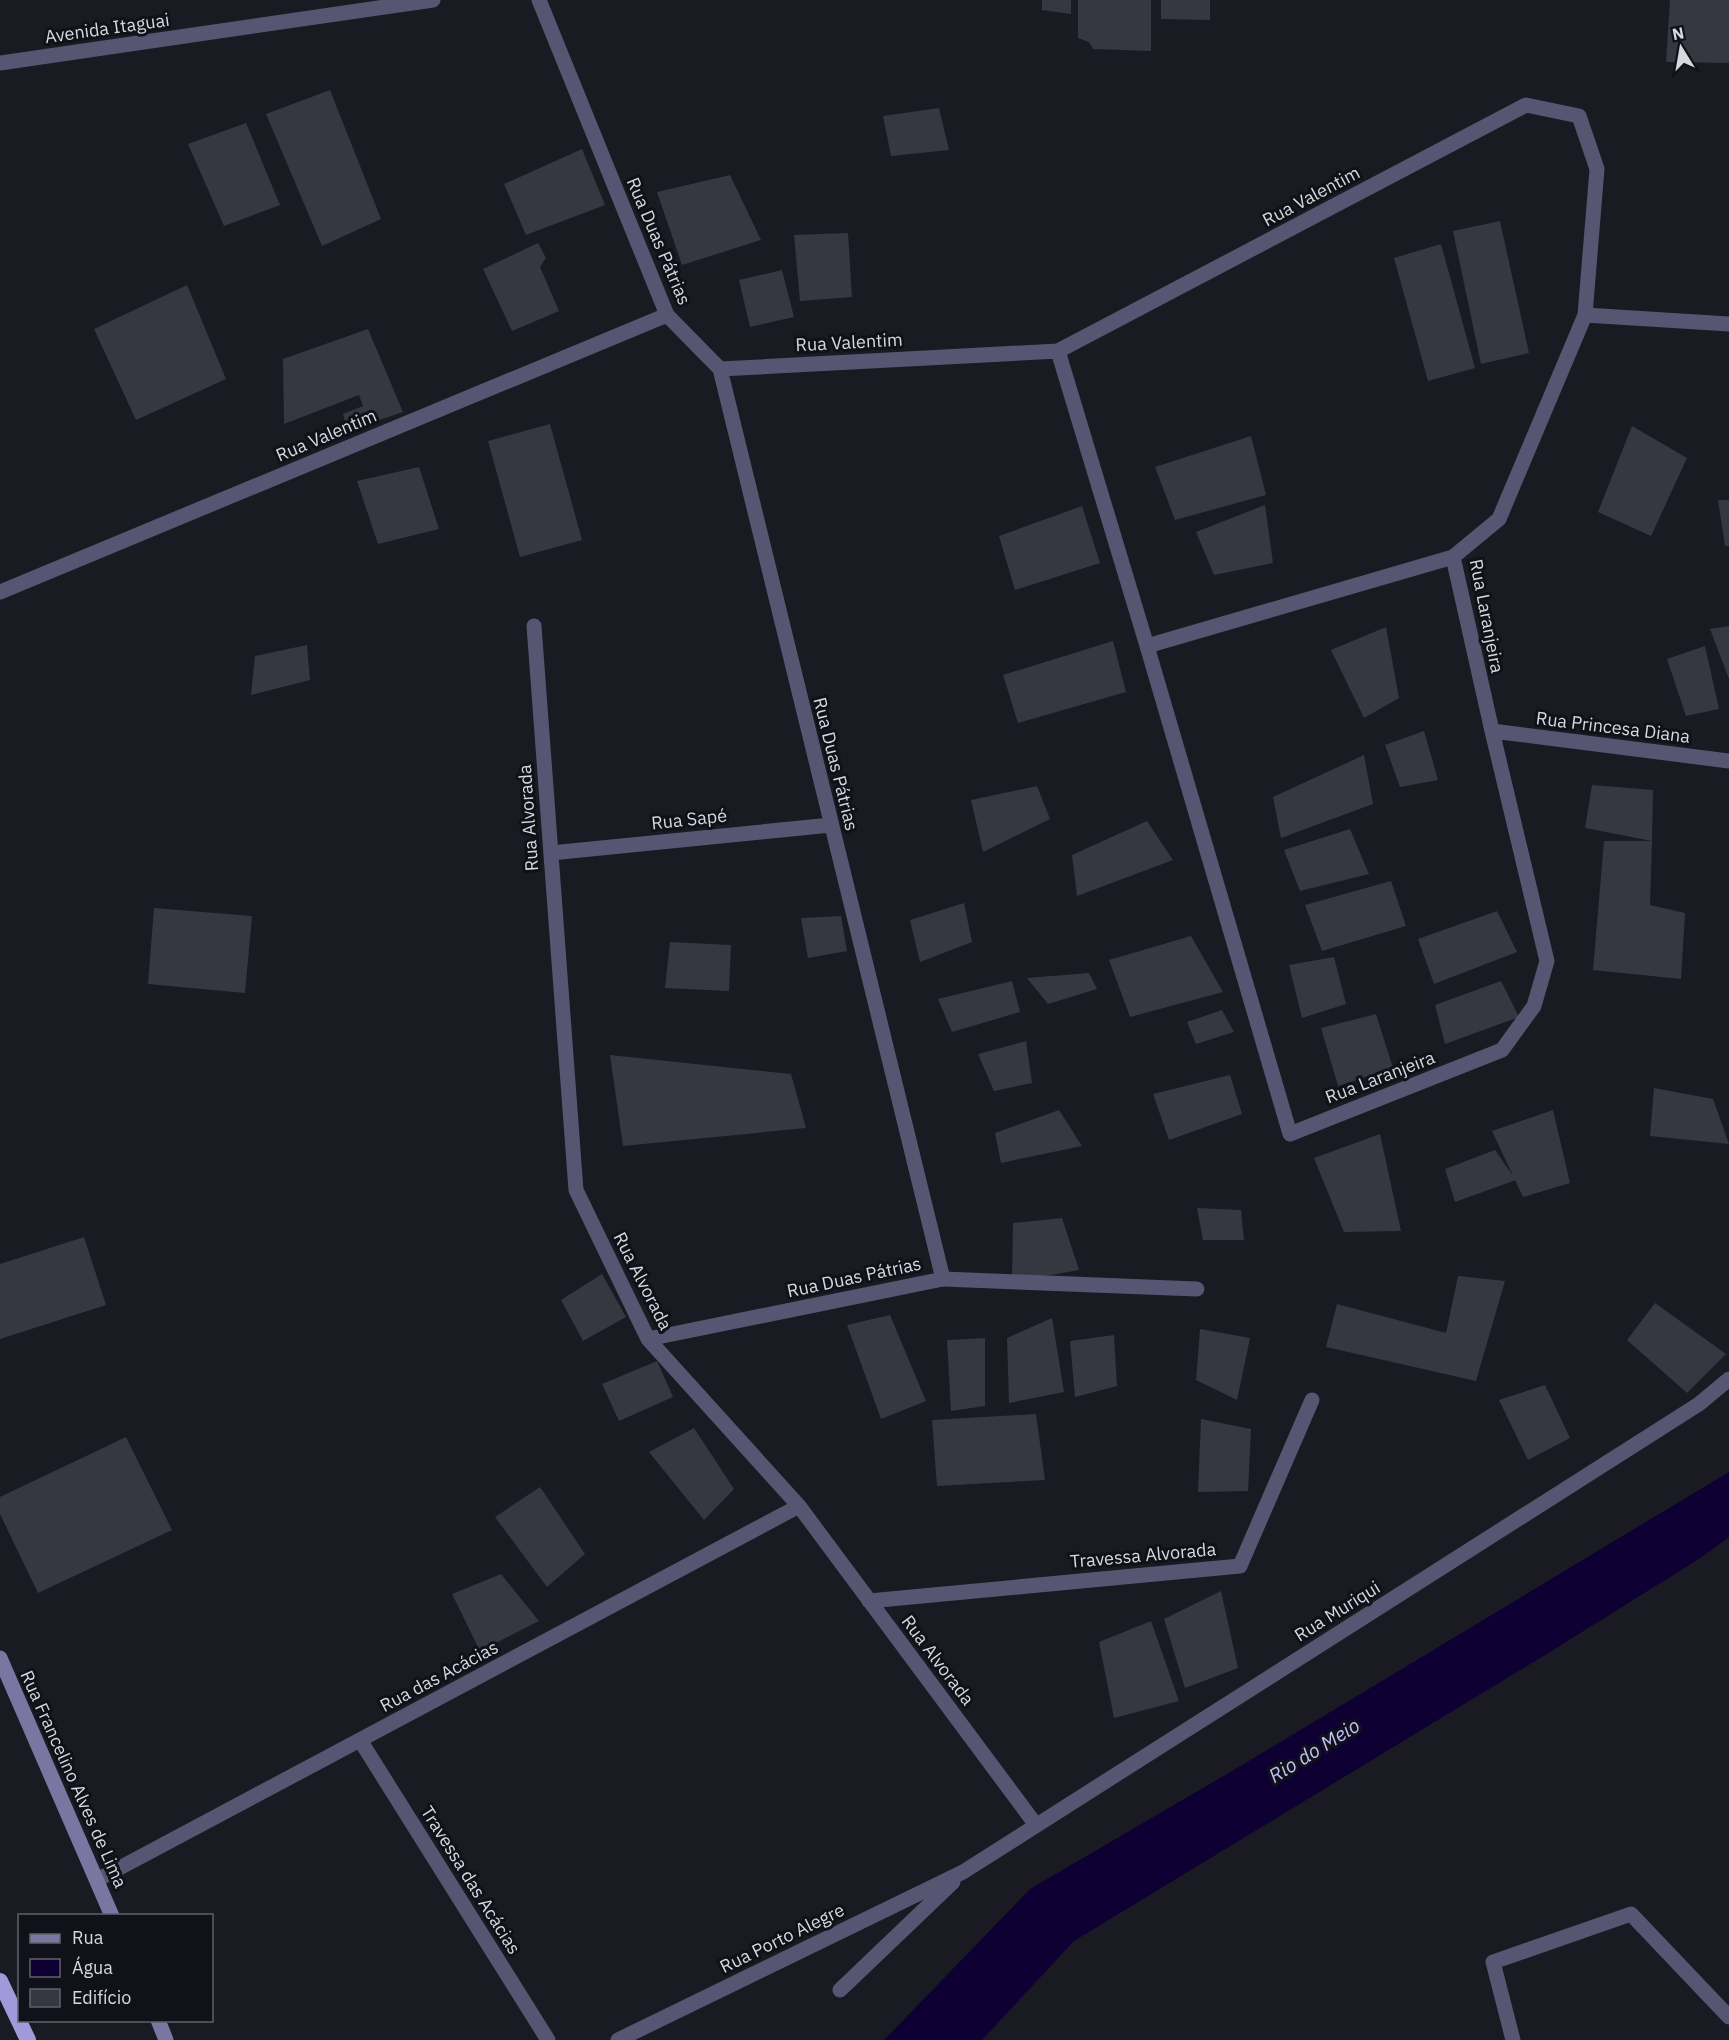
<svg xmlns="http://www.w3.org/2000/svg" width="1729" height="2040" font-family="'IBM Plex Sans',sans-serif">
  <rect width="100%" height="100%" fill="#1a1a23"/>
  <path fill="#0f0034" d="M1729,1472V1537L1702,1557L1550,1652L1074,1941L982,2040H884L1030,1889L1232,1771Z"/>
  <path fill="#373742" d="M1042,0H1071V14L1042,10Z
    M1078,0H1151V51L1093,49L1089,42L1078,38Z
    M1161,0H1210V20L1161,19Z
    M1670,0H1729V63L1666,62Z
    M330,90L381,219L322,246L266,114Z
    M939,108L949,150L891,156L883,116Z
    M246,123L280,205L224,226L188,144Z
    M582,149L605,205L526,235L504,184Z
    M730,175L761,240L682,265L657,192Z
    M1500,221L1529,353L1481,364L1453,231Z
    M848,233L852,297L800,301L794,235Z
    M538,243L546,258L540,267L559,311L512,331L483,269Z
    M1441,244L1475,368L1428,381L1394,258Z
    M782,270L794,317L750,327L739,280Z
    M187,285L226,379L136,420L94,329Z
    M368,329L403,412L348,431L343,414L363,406L359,395L284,424L283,359Z
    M550,424L582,540L520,557L488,441Z
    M1632,426L1687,458L1651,536L1598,512Z
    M1251,436L1266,495L1175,520L1155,467Z
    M419,467L439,529L378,544L357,481Z
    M1718,500H1729V546H1725Z
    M1265,505L1273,563L1214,575L1196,532Z
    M1082,506L1100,563L1015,590L999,536Z
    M1729,626V679L1710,629Z
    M1386,627L1399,698L1364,718L1331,650Z
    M1113,641L1126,692L1018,723L1003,675Z
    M307,645L310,680L251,695L255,656Z
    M1705,646L1719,709L1686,716L1667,659Z
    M1424,731L1438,780L1400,787L1385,745Z
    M1364,755L1373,804L1281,838L1273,797Z
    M1592,785L1653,790L1652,841L1585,828Z
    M1037,786L1050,819L983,852L971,800Z
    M1147,821L1173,860L1077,896L1072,855Z
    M1350,829L1369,874L1300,891L1284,850Z
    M1604,841H1652L1650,905L1685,913L1681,979L1593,970Z
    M1391,881L1406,926L1322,951L1305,905Z
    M964,903L972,942L920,962L910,920Z
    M154,908L252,916L245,993L148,984Z
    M1497,911L1517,952L1434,984L1418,939Z
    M841,916L847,951L808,958L801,918Z
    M1191,936L1223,992L1130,1017L1109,960Z
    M670,942L731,945L729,991L665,988Z
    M1334,957L1346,1004L1302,1018L1289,965Z
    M1089,973L1097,989L1048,1004L1027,978Z
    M1012,981L1020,1012L952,1032L938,999Z
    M1501,981L1519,1017L1445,1044L1435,1005Z
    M1222,1010L1234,1032L1196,1044L1187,1022Z
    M1376,1014L1393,1068L1338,1086L1321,1028Z
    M1026,1041L1032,1083L994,1091L978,1054Z
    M610,1055L791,1074L806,1128L623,1146Z
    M1230,1075L1242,1114L1169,1140L1153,1094Z
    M1654,1088L1713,1099L1729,1144L1650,1136Z
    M1059,1110L1082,1146L1001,1163L995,1133Z
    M1553,1110L1570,1183L1523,1197L1492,1131Z
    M1380,1134L1401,1231L1344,1232L1314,1158Z
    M1495,1150L1516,1180L1455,1202L1445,1169Z
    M1197,1208L1241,1210L1244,1240H1203Z
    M1062,1218L1079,1270L1012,1282L1013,1223Z
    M84,1237L106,1305L0,1339V1264Z
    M602,1274L626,1317L583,1341L561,1300Z
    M1458,1276L1505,1281L1476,1381L1326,1347L1337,1304L1446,1333Z
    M1655,1303L1726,1354L1687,1393L1627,1340Z
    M890,1315L926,1401L881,1419L847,1325Z
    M1052,1318L1064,1392L1009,1403L1007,1338Z
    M1200,1329L1250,1338L1237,1400L1196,1380Z
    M1114,1335L1117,1386L1075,1397L1070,1341Z
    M985,1338V1406L951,1411L947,1340Z
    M657,1361L673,1397L619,1421L602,1384Z
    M1545,1385L1570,1438L1528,1460L1499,1400Z
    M1036,1414L1045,1480L937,1486L932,1420Z
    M1201,1419L1251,1429L1248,1491L1198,1492Z
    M694,1428L734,1489L704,1520L649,1452Z
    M126,1437L172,1530L38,1593L0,1514V1497Z
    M540,1487L585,1554L547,1587L495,1517Z
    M501,1574L539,1621L480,1651L452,1594Z
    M1221,1591L1238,1668L1185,1688L1164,1619Z
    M1151,1621L1179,1701L1114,1718L1099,1642Z"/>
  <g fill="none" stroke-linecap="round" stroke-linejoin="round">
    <path stroke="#575571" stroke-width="15" d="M943,1279L1197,1289"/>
    <path stroke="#575571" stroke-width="15" d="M539,0L667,315L720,369L943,1279L648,1339
      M0,63L433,0
      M1585,315L1729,324
      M720,369L1058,351L1526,105L1579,116L1597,169L1585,315L1499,519L1453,557L1492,731L1547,961L1534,1006L1502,1050L1290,1134L1147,646L1058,351
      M0,592L667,315
      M534,626L576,1190L648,1339L799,1506L1036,1825
      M1147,646L1453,557
      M1492,731L1729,761
      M551,853L831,825
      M869,1601L1240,1566L1312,1400
      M360,1740L548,2040
      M97,1880L799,1506
      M840,1990L953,1882
      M618,2040L963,1872L1699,1404L1729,1379
      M1513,2040L1493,1962L1631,1914L1729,2017"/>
    <path stroke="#7976a2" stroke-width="15" d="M0,1658L112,1916
      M158,2020L166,2040"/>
    <path stroke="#a09ada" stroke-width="16" d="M0,1981L28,2040"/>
  </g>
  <g text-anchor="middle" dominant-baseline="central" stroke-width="6" stroke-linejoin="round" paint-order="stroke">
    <g font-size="18" fill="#d8d8df" stroke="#11111a">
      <text transform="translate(107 28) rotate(-8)">Avenida Itaguai</text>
      <text transform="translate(1311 196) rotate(-28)">Rua Valentim</text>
      <text transform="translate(659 241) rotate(67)">Rua Duas Pátrias</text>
      <text transform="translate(849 342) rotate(-3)">Rua Valentim</text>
      <text transform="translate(326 435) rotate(-23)">Rua Valentim</text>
      <text transform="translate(1487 616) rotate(79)">Rua Laranjeira</text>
      <text transform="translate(1613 727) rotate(7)">Rua Princesa Diana</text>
      <text transform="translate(836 764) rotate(76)">Rua Duas Pátrias</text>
      <text transform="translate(528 818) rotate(-94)">Rua Alvorada</text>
      <text transform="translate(689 819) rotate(-6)">Rua Sapé</text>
      <text transform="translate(1380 1077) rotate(-21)">Rua Laranjeira</text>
      <text transform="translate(854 1277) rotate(-12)">Rua Duas Pátrias</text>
      <text transform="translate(643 1281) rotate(63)">Rua Alvorada</text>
      <text transform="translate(1143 1555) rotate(-5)">Travessa Alvorada</text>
      <text transform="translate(1337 1611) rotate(-32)">Rua Muriqui</text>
      <text transform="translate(938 1660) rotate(53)">Rua Alvorada</text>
      <text transform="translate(439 1676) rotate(-28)">Rua das Acácias</text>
      <text transform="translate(74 1779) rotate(66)">Rua Francelino Alves de Lima</text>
      <text transform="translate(471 1880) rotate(58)">Travessa das Acácias</text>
      <text transform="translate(782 1938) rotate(-26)">Rua Porto Alegre</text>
    </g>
    <g font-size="20" font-style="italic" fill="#c2bff6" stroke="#11111a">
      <text transform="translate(1314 1750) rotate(-32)">Rio do Meio</text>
    </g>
  </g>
  <rect x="18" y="1914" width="195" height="108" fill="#11111a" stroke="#616169" stroke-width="1.5"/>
  <rect x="30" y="1934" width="30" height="9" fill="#7976a2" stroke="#616169" stroke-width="1.5"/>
  <text x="72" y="1944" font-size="18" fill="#d8d8df">Rua</text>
  <rect x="30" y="1959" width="30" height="18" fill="#0f0034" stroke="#616169" stroke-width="1.5"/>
  <text x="72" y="1974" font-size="18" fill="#d8d8df">Água</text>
  <rect x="30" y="1989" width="30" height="18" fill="#373742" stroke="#616169" stroke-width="1.5"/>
  <text x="72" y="2004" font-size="18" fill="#d8d8df">Edifício</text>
  <g transform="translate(1681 48) rotate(349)" stroke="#11111a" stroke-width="4.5" paint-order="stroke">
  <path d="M0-4.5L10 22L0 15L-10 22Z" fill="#d8d8df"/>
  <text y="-9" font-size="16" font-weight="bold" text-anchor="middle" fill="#d8d8df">N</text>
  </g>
</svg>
